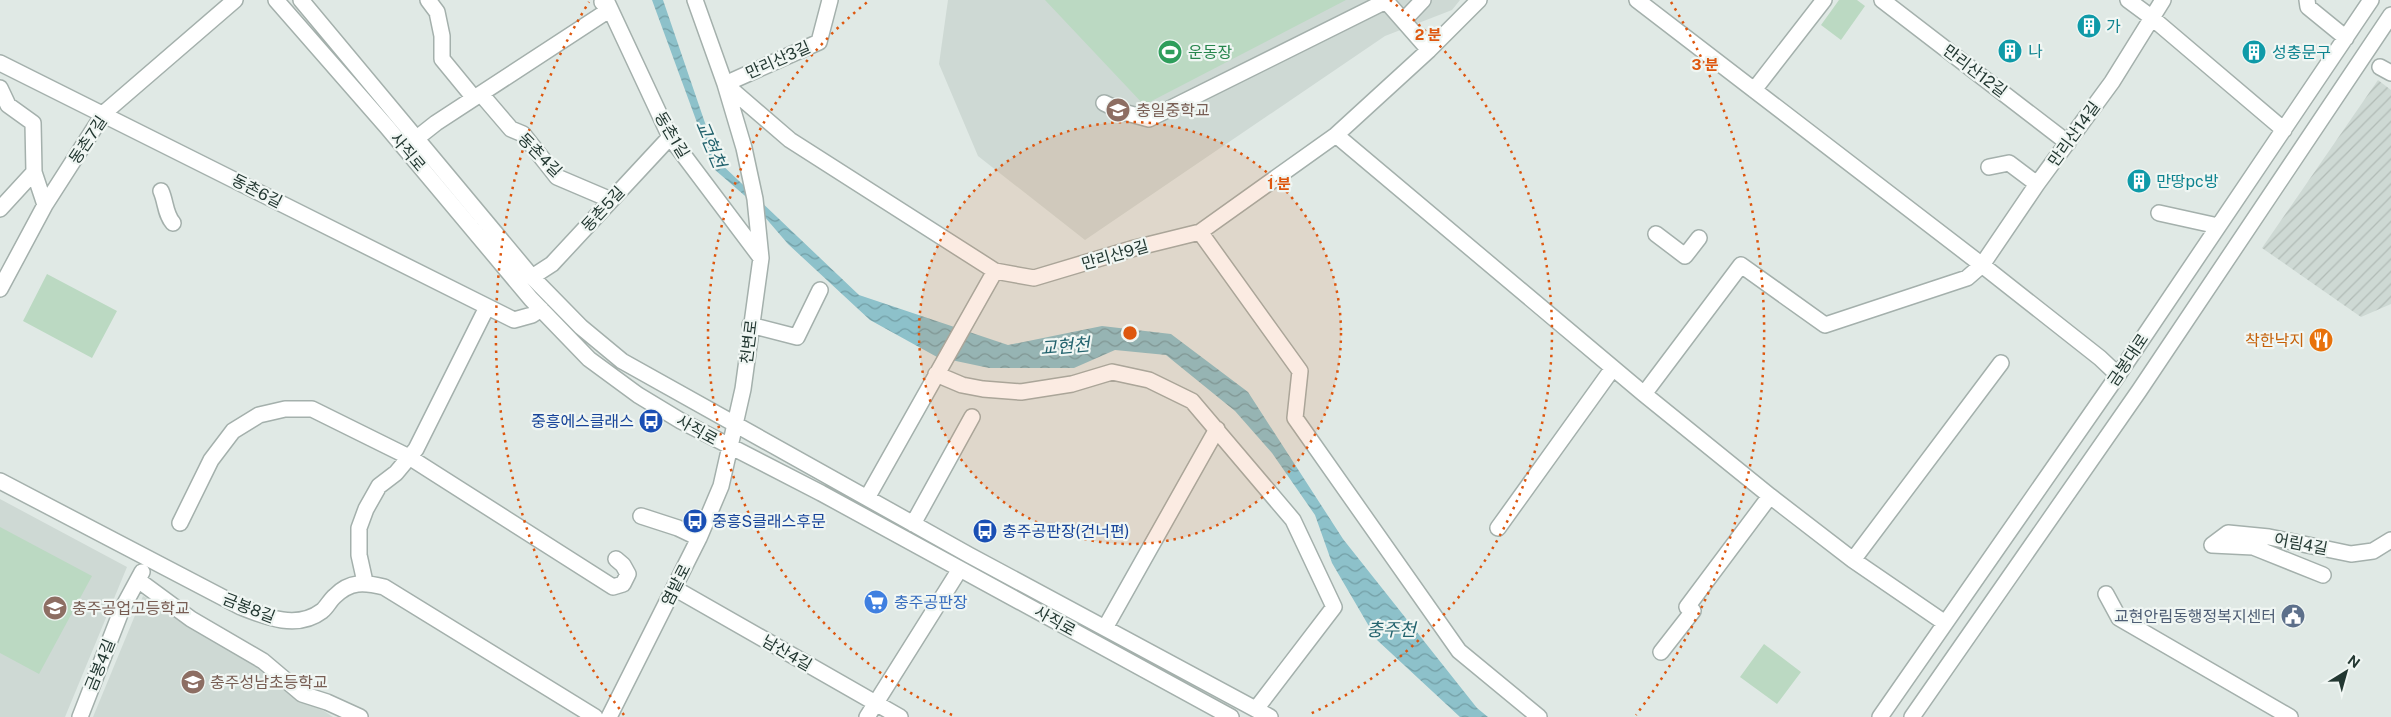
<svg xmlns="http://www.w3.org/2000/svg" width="2391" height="717" font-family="'Public Sans','Noto Sans KR',sans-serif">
  <defs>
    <pattern id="industrial-furrows" width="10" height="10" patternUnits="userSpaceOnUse" patternTransform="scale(1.25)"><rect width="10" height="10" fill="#ced9d4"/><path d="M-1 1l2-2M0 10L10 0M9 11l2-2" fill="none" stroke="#b1bbb6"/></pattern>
    <pattern id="water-waves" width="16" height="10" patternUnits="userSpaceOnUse" patternTransform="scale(1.25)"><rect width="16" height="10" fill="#8dc1ca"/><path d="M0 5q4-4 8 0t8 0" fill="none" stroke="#739ea5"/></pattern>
  </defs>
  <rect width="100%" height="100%" fill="#e0e9e5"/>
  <path fill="#ced9d4" d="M948,0H1460L1452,10L1385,36L1085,240L978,156L939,64Z
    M0,499L127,567L65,717H0Z
    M143,596L238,654L333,717H93Z"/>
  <path fill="url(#industrial-furrows)" d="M2378,80L2391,90V304L2361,317L2262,248Z"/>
  <path fill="#bbd9c2" d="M1045,0H1346L1144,105Z
    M1839,0H1857L1865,6L1841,40L1821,25Z
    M47,274L117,311L92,358L23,321Z
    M0,527L92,576L39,674L0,653Z
    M1764,644L1801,672L1777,704L1740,677Z"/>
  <path fill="url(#water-waves)" d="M652,0H663L718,161L859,295L1008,345L1102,326L1171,334L1248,392L1343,539L1477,708L1488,717H1460L1377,640L1332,563L1315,515L1272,453L1235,411L1166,355L1115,350L1074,368H989L937,357L870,320L788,244L752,202L714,169Z"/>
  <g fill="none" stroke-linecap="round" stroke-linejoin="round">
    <defs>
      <path id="minor" d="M276,0L387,127L531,299L589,359L638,395L681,421L821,493L1231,717
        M301,0L532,277L581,327L622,361L969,555L1270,717
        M428,0L437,12L442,36V59L474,98
        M606,0L670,137L761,258
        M830,0L819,42L725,84L790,140L995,271L1034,278L1131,249L1200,232L1336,135L1429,50L1479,0
        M1637,0L1982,265L2100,358L2118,375
        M1882,0L2068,143
        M2128,0L2151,17L2284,130
        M2307,0L2308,7L2346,38
        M1404,20L1423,0
        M0,63L514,320L532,315L541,309
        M2380,67L2391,73
        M0,88L8,105L33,123L34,172L45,205
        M1754,90L1824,0
        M481,94L511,129L523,134L557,177L611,200
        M1104,103L1123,112L1149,119L1386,1L1429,50
        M1336,135L1644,394L1770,496L1853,560L1945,623
        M417,138L436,123L609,10L602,2
        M1989,167L2009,163L2037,184
        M161,191C166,202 165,214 173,223
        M0,209L34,172
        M2159,213L2218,226
        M1200,232L1300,371L1295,418L1459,651L1539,717
        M1656,234L1685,256L1699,238
        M532,277L552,264L670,137
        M0,289L45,205L104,113L235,0
        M750,325L797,337L820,290
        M936,374L962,385L983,389L1021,392L1072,384L1112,372L1149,380L1192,401L1293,520L1334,607L1256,709
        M1644,394L1741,265L1825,325L1967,278L1982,265L2037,184L2112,82L2163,0
        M0,481L241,607C266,617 297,630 322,611C327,607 330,600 335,596C350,581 364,582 384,587L595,717
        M867,498L995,271
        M641,516L678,528L699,538
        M180,523L211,460L233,431L259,415L285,409H312L409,457L613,587L623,584L628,574L623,565L616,559
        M913,524L972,417
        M1498,528L1613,368
        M2212,545L2228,533L2269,537L2351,554L2373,551L2391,540
        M2212,545L2253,547L2323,575
        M1853,560L2001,363
        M138,580L191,619L263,661L302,694L327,702L360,717
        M365,582L359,555V528L366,509L379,486L396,473L416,449L487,307
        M674,588L900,717
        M2106,594L2119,618L2290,717
        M1687,607L1770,496
        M1105,628L1217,429
        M1661,652L1693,611
        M80,717L122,609L142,572
        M609,717L699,538L721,486L743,389L761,258L755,199L744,148L725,84L695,0
        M867,717L960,569
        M1880,717L2118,375L2371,0
        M1912,717L2139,391L2391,15"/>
    </defs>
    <use href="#minor" stroke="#a4b0ac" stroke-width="18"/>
    <use href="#minor" stroke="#fff" stroke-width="15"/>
  </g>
  <circle cx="1130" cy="333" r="211" fill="#de570e" fill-opacity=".12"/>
  <g fill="none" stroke="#de570e" stroke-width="2.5" stroke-dasharray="2.5 5">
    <circle cx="1130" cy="333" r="211"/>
    <path d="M952 715A422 422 0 0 1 870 0M1390 0A422 422 0 0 1 1308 715"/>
    <path d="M624 715A634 634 0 0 1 589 2M1671 2A634 634 0 0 1 1636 715"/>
  </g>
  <defs>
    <symbol id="building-disc" viewBox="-11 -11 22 22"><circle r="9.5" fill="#0f9aa8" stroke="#f0f6f3"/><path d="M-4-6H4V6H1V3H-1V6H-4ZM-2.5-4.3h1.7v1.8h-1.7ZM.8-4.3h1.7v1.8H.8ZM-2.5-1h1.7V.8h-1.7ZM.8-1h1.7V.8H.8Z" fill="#fff"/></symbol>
    <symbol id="stadium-disc" viewBox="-11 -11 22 22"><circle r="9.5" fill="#2e9e5b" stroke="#f0f6f3"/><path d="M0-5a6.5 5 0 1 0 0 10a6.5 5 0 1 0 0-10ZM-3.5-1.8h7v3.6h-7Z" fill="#fff"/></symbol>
    <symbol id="school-disc" viewBox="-11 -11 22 22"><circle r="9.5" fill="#8d6e63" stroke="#f0f6f3"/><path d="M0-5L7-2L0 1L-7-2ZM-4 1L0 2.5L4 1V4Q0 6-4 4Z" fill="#fff"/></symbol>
    <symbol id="restaurant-disc" viewBox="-11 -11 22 22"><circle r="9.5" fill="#e8710a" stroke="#f0f6f3"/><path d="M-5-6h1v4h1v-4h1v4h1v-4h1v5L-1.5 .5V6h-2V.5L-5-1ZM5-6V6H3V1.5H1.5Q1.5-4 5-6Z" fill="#fff"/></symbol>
    <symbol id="bus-disc" viewBox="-11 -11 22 22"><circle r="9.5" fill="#1a4fb4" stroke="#f0f6f3"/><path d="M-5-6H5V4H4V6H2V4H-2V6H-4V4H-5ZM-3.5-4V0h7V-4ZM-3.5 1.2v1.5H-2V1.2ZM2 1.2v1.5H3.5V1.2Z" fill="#fff"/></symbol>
    <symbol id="supermarket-disc" viewBox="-11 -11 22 22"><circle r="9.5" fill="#3f7fe0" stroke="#f0f6f3"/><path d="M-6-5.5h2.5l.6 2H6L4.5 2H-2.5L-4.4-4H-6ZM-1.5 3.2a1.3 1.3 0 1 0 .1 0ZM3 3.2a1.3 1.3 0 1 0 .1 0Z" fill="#fff"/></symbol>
    <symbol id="civic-disc" viewBox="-11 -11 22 22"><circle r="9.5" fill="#5c6f8a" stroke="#f0f6f3"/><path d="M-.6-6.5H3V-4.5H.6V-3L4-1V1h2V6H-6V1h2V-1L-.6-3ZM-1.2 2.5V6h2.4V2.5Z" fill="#fff"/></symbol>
  </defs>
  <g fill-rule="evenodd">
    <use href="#building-disc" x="2075" y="12" width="28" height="28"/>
    <use href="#building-disc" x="1996" y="37" width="28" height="28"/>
    <use href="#stadium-disc" x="1156" y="38" width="28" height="28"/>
    <use href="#building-disc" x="2240" y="38" width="28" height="28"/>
    <use href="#school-disc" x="1104" y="96" width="28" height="28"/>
    <use href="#building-disc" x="2125" y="167" width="28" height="28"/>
    <use href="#restaurant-disc" x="2307" y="326" width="28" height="28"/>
    <use href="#bus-disc" x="637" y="407" width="28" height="28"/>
    <use href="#bus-disc" x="681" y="507" width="28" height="28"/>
    <use href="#bus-disc" x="971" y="517" width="28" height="28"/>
    <use href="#supermarket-disc" x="862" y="588" width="28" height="28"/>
    <use href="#school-disc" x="41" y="594" width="28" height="28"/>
    <use href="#civic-disc" x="2279" y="602" width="28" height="28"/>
    <use href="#school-disc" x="179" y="668" width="28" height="28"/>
  </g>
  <g text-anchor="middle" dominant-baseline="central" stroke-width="4.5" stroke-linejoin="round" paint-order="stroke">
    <g font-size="16" fill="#0d838f" stroke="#f0f6f3" text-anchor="start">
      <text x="2106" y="26">가</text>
      <text x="2028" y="51">나</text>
      <text x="2272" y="52">성충문구</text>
      <text x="2156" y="181">만땅pc방</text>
    </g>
    <g font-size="16" fill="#27864d" stroke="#f0f6f3" text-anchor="start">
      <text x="1188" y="52">운동장</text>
    </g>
    <g font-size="16" fill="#233832" stroke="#f0f6f3">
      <text transform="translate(778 60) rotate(-24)">만리산3길</text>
      <text transform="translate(1975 71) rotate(37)">만리산12길</text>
      <text transform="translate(2074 134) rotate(-54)">만리산14길</text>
      <text transform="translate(672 135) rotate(59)">동촌1길</text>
      <text transform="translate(88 140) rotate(-56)">동촌7길</text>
      <text transform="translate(408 152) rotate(50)">사직로</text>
      <text transform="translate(540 155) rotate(45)">동촌4길</text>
      <text transform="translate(257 191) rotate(27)">동촌6길</text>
      <text transform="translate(603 209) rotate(-47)">동촌5길</text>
      <text transform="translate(1115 255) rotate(-16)">만리산9길</text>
      <text transform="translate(749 342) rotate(-83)">천변로</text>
      <text transform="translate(2128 360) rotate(-56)">금봉대로</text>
      <text transform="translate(697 430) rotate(29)">사직로</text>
      <text transform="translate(2301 544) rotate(11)">어림4길</text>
      <text transform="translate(676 585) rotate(-63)">염밭로</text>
      <text transform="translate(249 608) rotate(21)">금봉8길</text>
      <text transform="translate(1055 621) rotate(29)">사직로</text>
      <text transform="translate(787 653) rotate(30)">남산4길</text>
      <text transform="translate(100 665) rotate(-68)">금봉4길</text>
    </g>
    <g font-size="16" fill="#785e54" stroke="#f0f6f3" text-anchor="start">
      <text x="1136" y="110">충일중학교</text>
      <text x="72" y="608">충주공업고등학교</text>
      <text x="210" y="682">충주성남초등학교</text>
    </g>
    <g font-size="16" fill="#c56008" stroke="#f0f6f3" text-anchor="end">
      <text x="2304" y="340">착한낙지</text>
    </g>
    <g font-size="16" fill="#164399" stroke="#f0f6f3" text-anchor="start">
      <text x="634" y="421" text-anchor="end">중흥에스클래스</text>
      <text x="712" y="521">중흥S클래스후문</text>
      <text x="1002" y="531">충주공판장(건너편)</text>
    </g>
    <g font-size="16" fill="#366cbe" stroke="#f0f6f3" text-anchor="start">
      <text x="894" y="602">충주공판장</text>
    </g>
    <g font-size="16" fill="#4e5e75" stroke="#f0f6f3" text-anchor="end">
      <text x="2276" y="616">교현안림동행정복지센터</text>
    </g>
    <g font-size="18" font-style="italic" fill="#23636e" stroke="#f0f6f3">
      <text transform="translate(711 144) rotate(67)">교현천</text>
      <text transform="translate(1065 346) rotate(-5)">교현천</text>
      <text x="1391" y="629">충주천</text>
    </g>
  </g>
  <circle cx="1130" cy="333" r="8" fill="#de570e" stroke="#f0f6f3" stroke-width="2.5"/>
  <g font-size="15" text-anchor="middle" font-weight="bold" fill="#de570e" stroke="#f0f6f3" stroke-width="4.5" stroke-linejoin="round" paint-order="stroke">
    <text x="1428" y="40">2 분</text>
    <text x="1705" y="70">3 분</text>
    <text x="1279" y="189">1 분</text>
  </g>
  <g transform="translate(2346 672) rotate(37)" stroke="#f0f6f3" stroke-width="4" paint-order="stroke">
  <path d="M0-4L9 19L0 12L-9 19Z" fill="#233832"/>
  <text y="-8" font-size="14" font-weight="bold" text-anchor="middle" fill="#233832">N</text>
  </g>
</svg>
